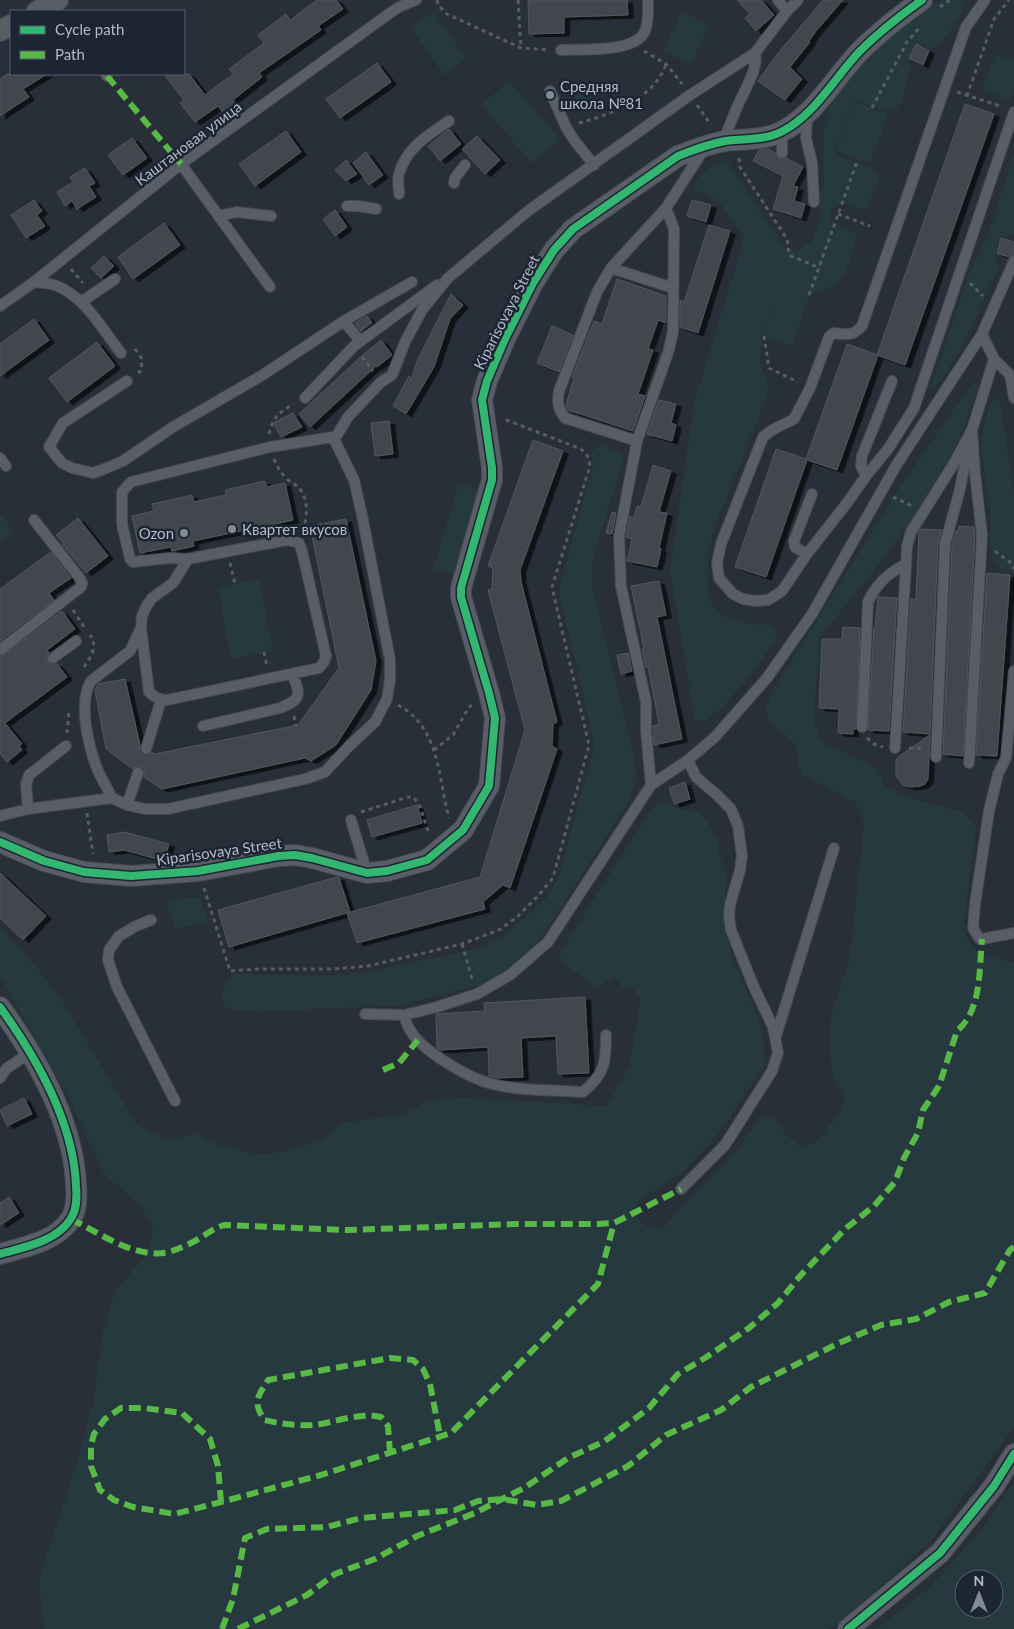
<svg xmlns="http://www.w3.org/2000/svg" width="1014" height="1629" font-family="Lato,sans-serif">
  <defs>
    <filter id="shadow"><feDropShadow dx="5.5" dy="3" stdDeviation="0" flood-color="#0009"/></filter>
  </defs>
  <rect width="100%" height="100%" fill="#292f38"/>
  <path fill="#26393e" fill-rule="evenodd" d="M941,0H964C963,14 944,46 930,49L915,44L908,59C912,69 905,100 896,109C894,110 892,111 889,112L854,100L834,153L875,170C882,181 870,200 866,211L843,203L832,209L829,215L830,222L857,234C854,244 847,272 841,279C834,288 816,296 805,293L809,295L792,346L764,336L774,304L763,336L760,362L768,385L765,402L719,516L708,551V593L715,610L724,616L744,624L774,625L776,631L775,642C756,665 729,707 703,722L697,720L694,716L670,571L694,403L739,256L744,236L719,202L694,189C696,172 712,167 726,160L785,249L796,252L813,240L821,218L820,195L824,181L823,129L833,100L875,47L927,8Z
    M434,12L466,59L444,75L411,27Z
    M682,12L710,25L691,64L663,51Z
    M995,54L1014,60V87L1010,100L982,90Z
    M509,81L560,139L532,163L481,105Z
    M596,85L597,111L572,112L570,86Z
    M854,101L888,114L870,163L836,151Z
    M1014,155V234L999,239L995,254L998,269L975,320L959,352L941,380L932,389L931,387L968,276L987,238Z
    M974,381L979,383L959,440L944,468L915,516L869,577L820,637L813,719L821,742L866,762L878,769L885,786L914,799L963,812L976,826L964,920L967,939L979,954L1014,963V1427L932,1540L845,1619L829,1629H44L39,1580L79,1456L93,1404L103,1330L115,1291L145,1257L151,1241L153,1226L139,1204L104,1174L69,1098L0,977V927L28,957L61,999L137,1125L166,1140L196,1134L213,1143L244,1152L265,1154L287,1151L323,1140L340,1125L347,1122L402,1115L421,1106L422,1101L461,1098L607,1106L630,1064L640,999L632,987L624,990L615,976L597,987L560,961L559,958L562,950L651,809L658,803L667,802L677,808L697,812L705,818L718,839V850L727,879L723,919L732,956L758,1018L764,1042L765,1065L719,1133L682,1173L638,1201L637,1217L647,1227L662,1228L738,1149L760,1117C778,1116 775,1119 784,1132C788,1137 795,1141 800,1146L816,1142L842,1110L844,1099L832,1073L830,1050L831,1014L850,958L864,823L856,803L803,775L798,764L795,743L770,723L765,711L774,688L904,481Z
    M996,400L1000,401L1014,493V568L1011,570L1000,568C997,564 993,560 992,555C988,543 991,529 990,516C987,476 973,441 992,401Z
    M600,445L621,453L624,458L593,556L592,584L634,758L637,777L628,802L546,931L533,948L520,962L483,984L399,1006L258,1011L227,1009L223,1005L222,990L230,976L235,974L335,975L367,972L480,948L504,936L547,897L558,879L593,752L594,741L560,597V586L593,465L591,452Z
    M459,484L483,491L457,576L433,569Z
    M0,513L14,532L0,542Z
    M259,579L273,651L231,659L218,587Z
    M200,897L208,922L175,929L166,900Z
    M1014,1481V1629H876L929,1588L982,1529ZM964,1579H994V1609H964Z"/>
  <path fill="#42474e" stroke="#51575f" filter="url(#shadow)" d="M317,0H336L343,9L318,26L321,30L259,73L262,77L233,100L240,110L228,119L218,106L195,122L180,103L184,100L164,74H189L205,95L233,74L229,69L264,43L258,35L286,14L290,20Z
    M528,0H627L628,15L564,17V33L529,34Z
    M737,0H761L774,15L756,31L745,18L750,14Z
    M823,0H843L816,31L809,41L810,42L790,67L802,79L785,100L758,81L779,52Z
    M916,44L929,51L923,65L909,58Z
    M377,63L391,82L340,118L326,99Z
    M7,74H47L23,89L29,97L0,116V79Z
    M965,104L994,114L905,365L877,355Z
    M449,129L461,144L440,161L428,146Z
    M286,131L301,152L255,186L239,164Z
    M477,136L500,160L485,174L462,149Z
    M132,138L147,158L123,175L108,155Z
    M768,149L775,153L779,159L786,158L803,167L793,186L798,187L794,201L805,204L801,218L773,209L783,176L753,161L759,150Z
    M366,152L383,175L369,185L353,163Z
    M346,160L357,174L346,181L335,170Z
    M85,168L95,183L89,186L96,197L77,209L72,201L65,206L57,192L73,182L70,177Z
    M34,200L42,211L37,215L45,226L26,238L11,215Z
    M692,200L711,205L706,222L687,216Z
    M335,210L347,227L335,236L323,219Z
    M164,223L180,245L133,279L118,257Z
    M709,225L730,231L698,333L680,327V300L684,302Z
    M1001,238L1014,242V254L1009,257L997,253Z
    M104,256L114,266L101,278L91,268Z
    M617,279L666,296V323L658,320L648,349L653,350L638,394L645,396L633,431L568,410L566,405L574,378L572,377L594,321L602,324Z
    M451,294L463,305L450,319L434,367L406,414L393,406L409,376L411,380L418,359Z
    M367,316L372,323L361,331L355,323Z
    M34,319L49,340L0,376V344Z
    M552,326L573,335L559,372L537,363Z
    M381,340L392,355L377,367L376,366L310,427L299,414L364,354Z
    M97,342L115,366L67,402L49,378Z
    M847,344L878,355L837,470L807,460L766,577L735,567L776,449L806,459Z
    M659,400L676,404L671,423L676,425L672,441L647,434Z
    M293,413L302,427L281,437L273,423Z
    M389,421L393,454L375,456L371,423Z
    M533,440L563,451L520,570L521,582L557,722L553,724L552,746L557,749L510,888L503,885L483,902L485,909L357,943L347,913L480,877L525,730L488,590L492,589L493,568L488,566Z
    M653,465L671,471L659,512L667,513L659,548L661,549L657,567L627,561L632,539L626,537L630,516L634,518L637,506L641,507Z
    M265,481L267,487L285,483L293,520L266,526L267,530L246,535L245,530L193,541L194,546L172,551L171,547L140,553L132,516L154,511L152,504L192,495L194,502L226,495L225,490Z
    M612,512L616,513L612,534L606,533Z
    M78,518L108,556L86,573L62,544L63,543L56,535Z
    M346,519L376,661L371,690L336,745L311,761L305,758L162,789L144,777L145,772L143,768L137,766L133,769L106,749L95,690L98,684L125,679L140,745L139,751L144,756H148L152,752L155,754L298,725L339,668L310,526Z
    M959,526L974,527L975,535L963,756L943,754L952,545L956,531L958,532Z
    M921,529L942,530L938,544L930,734L903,732L911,599H916L919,531Z
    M51,552L71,578L49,593L54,600L0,641V589Z
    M987,573L1010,575L997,756L976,755Z
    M659,581L666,615L657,617L682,739L654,745L653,726L659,724L648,667H646L642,649H644L631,586Z
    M878,597L897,598L889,731L868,730L874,628H875Z
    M62,611L75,629L47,650L49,653L46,658L50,664H57L67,677L5,723L22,744L19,746L22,750L7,762L0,754V657L4,655Z
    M843,627L860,628L856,729H853V734L838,733L839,709L819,708L822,639H842Z
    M628,653L632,671L621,674L617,655Z
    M930,735L928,779L925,784L920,786L911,787L903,785L896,776V761L898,757Z
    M685,782L690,799L674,804L669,788Z
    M417,805L422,823L372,837L367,820Z
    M124,832L169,844L164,861L124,850L109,852L107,835Z
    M0,873L46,916L23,940L0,918Z
    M337,877L339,878L350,912L229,947L218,910Z
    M585,997L589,1073L558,1074L556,1036L521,1038L523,1077L497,1078L489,1076L488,1047L440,1050L437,1048L436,1014L485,1011L484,1003Z
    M24,1098L32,1114L7,1126L0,1110Z
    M9,1197L19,1213L0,1225V1203Z"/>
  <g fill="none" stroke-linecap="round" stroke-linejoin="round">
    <defs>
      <path id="lane" d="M778,0L787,11
        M561,50C582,49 636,53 645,31C649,21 648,10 648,0
        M106,74L107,76
        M550,91L566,127L574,140L594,165
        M807,114L806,138L812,163L814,202
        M782,132V153
        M723,142C728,129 733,117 738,105C744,91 759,68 755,53
        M181,164L270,287
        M454,183L455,178L465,165
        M399,194C399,188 397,180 399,174C406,148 428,135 449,121
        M347,206H358L376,209
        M218,216L237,212L271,216
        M611,268L673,288
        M34,282C42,283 50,283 57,286C85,297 103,330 121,353
        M81,302L115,279
        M0,306L34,282L181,164L397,8L416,0
        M344,321L412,282
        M982,334L1014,261
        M127,381L63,423L49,447L62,463L72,468L93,473L104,469L123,461L173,427L261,376L344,321L360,341
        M305,398L354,346L437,285
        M637,441L565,418C558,409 557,402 559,391L597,292L611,268L666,208
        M0,458L6,466
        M866,476L861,466L862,456L892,381
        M812,494L794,541L795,547L807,554L847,503L866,476L888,449L914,408L1014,112
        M807,554L782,591L768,600L756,601L743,599L733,594L719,578L717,563L721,544L763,437L772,430L794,419L810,388L829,337L834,333C846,335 853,336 862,326L966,27L985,0
        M141,628L142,616L147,605L152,598L173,583L188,559
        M0,650L81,587L82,583L79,577L34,520
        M53,658L76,641
        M1014,671L1006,758L998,774L989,811L975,904L973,928L979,938L982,939L1014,933
        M203,726L280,708C302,699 301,695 292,674
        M862,727L868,602C876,584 888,573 906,564L907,546L911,532L953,465L972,430L975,474L982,535L969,763
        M895,748L906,564
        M146,749L161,700
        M936,757L945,544L959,493L972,430L994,359
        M651,785L646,731V702L621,586L619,536L637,441L668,353L673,332L674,229L666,208L704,149
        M112,798L127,805L138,773
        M127,805L145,809H168L305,779L325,772L350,745L375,722L387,699L390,679V660L362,515L354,480L333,437
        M28,809L26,784L29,775L66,746
        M0,816L28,809L112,798C107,787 100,777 96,766C88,743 78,703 91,681L130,651L141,628L149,692C154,697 159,700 167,700L319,668L324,662L326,656L302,551L299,543L287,540L188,559L169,558L133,562L130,559L122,524V492L131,482L270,447L333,437L337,435L348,417L381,382L392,375L405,342L422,310L448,278L528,211L690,95L755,53L787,11L798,0
        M351,820L367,873
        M151,920L136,926L119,936L109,950L108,960L117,987L175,1101
        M365,1014L404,1015L437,1007L477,994L510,975L548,942L651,785L688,760L715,737L767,678L812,614L897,464L982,334L994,359L1010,375L1014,398
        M404,1015C406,1020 407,1026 410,1030C422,1051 468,1078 492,1084C521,1091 553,1090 583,1092C605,1074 606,1062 606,1035
        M776,1036L834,848
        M0,1078L7,1068L30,1053
        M681,1189L725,1145L772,1071L778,1053L773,1027L753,985L731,930L729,916L730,905L740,870L742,856L738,826L731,809L717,795L696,777L688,760"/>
      <path id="street" d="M37,11L58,0
        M0,31L11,25
        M0,842L44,861L84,872L131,876L198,871L279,856L295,855L312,858L367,873L387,871L427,860L463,830L489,786L495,718L489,693L461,597V588L492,480V468L482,400L487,381L505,339L533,283L554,250L573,229L678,156C693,150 709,144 725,141C743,139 765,140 781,132C815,115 835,77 860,51C879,32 901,15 922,0
        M0,1007C36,1057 74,1123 76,1186C77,1198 77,1210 70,1220C55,1242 24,1247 0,1254
        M848,1629L940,1553L994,1486L1014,1454"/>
    </defs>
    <use href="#lane" stroke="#454a51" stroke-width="12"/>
    <use href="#street" stroke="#454a51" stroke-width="22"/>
    <path stroke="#575d63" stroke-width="3" stroke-dasharray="4 4" stroke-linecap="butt" d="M437,0L438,5L447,14L521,48L549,50
      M518,0L521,48
      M940,7L950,0
      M644,51L666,64L682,84
      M957,92L1003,107
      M967,96L994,19L1009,0
      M697,105L711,125
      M872,108L907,42L920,27
      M579,123C612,114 654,99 666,64
      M739,158L740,167L787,239L789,254L791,256L820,268
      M838,214L870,226
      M71,269L83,283
      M970,283L983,296
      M809,295L858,159
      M764,336L769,368L798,382
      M135,349L141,357L142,370L138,373
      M362,357L373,371
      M269,434C273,417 279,412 294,404
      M274,459C277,467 281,473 287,479C291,483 296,484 300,489C309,501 307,517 303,531
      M893,497L912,506
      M995,551L1010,562L1014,569
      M230,563L235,584
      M73,610L86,630
      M264,652L267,666
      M84,667C91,657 98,646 90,635
      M398,705C440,727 438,778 449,818
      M294,716L296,726
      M67,733L69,710
      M867,738L874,744L883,747
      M909,748L923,749
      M434,750L453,735L469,707L474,704
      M361,812L408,797H413L419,804L429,834
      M87,813L93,854
      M204,888L230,971L257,969H333L368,966L462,944L499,930L517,917L537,897L553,878L589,745L552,587L590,466L587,455L581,449L504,419
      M462,944L473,982"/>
    <use href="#lane" stroke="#595e66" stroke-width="10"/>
    <use href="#street" stroke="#595e66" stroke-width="20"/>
    <path stroke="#58b947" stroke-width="6" stroke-dasharray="12 6" stroke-linecap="butt" d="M107,76L181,164
      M383,1070L399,1063L418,1040
      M71,1219C99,1233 140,1262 172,1251C181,1248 192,1243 200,1238C208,1233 215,1228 224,1225L347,1230L518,1224H598L614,1223L681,1189
      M390,1453L388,1426L381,1417C360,1412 336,1422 315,1425C298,1426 281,1424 264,1420C253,1401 257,1398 268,1380L390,1358L413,1360L423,1369L430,1384L440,1436
      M221,1502L218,1466L210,1439L182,1413L144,1408H121L105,1419L94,1434L91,1445V1466L100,1490L114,1500L133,1507L175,1514L221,1502L321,1475L451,1433L598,1284L614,1223
      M222,1629L233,1599L245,1538L267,1529L327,1527L361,1518L455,1510L478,1501L502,1499L537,1505L561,1501L628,1466L666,1435L721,1410L751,1387L839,1343L881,1325L916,1319L949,1302L985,1293L1010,1250L1014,1247
      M238,1629L307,1595L335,1574L375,1559L417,1536L475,1513L502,1499L524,1488L568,1458L605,1441L649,1408L678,1374L705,1358L749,1328L778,1303L800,1276L845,1229L874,1206L895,1182L904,1158L918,1133L923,1110L939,1086L957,1031C982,1010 979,969 982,939"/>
    <defs>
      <path id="cycleway" d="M0,842L44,861L84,872L131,876L198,871L279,856L295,855L312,858L367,873L387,871L427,860L463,830L489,786L495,718L489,693L461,597V588L492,480V468L482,400L487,381L505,339L533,283L554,250L573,229L678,156C693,150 709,144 725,141C743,139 765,140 781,132C815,115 835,77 860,51C879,32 901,15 922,0
        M0,1007C36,1057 74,1123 76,1186C77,1198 77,1210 70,1220C55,1242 24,1247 0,1254
        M848,1629L940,1553L994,1486L1014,1454"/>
    </defs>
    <use href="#cycleway" stroke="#1c2533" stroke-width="11"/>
    <use href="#cycleway" stroke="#33b770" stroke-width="8"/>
  </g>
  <g fill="#838a96" stroke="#1c2533" stroke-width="2">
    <circle cx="550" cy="95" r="5"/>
    <circle cx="232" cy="529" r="5"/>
    <circle cx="184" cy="533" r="5"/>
  </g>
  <g text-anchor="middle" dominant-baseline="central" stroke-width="5" stroke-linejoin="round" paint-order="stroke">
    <g font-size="15" fill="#b3bbc9" stroke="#1c2533" text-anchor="start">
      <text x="560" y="86">Средняя<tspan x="560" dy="17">школа №81</tspan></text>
      <text x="242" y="529">Квартет вкусов</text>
      <text x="174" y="533" text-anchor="end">Ozon</text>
    </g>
    <g font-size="15" fill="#b3bbc9" stroke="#1c2533">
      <text transform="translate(188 143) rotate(-37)">Каштановая улица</text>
      <text transform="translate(506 312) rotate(-63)">Kiparisovaya Street</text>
      <text transform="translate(219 851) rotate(-8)">Kiparisovaya Street</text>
    </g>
  </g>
  <rect x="10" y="10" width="175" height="65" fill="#1c2533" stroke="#58616f"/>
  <rect x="20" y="26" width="25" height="8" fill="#33b770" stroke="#58616f"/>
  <text x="55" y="35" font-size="15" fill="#b3bbc9">Cycle path</text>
  <rect x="20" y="51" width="25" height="8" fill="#58b947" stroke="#58616f"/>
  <text x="55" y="60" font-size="15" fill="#b3bbc9">Path</text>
  <g transform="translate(979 1594)"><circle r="24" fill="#1c2533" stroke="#58616f"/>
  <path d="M0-4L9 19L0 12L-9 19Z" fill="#838a96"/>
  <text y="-8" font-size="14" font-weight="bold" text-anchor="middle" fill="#b3bbc9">N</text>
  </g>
</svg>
